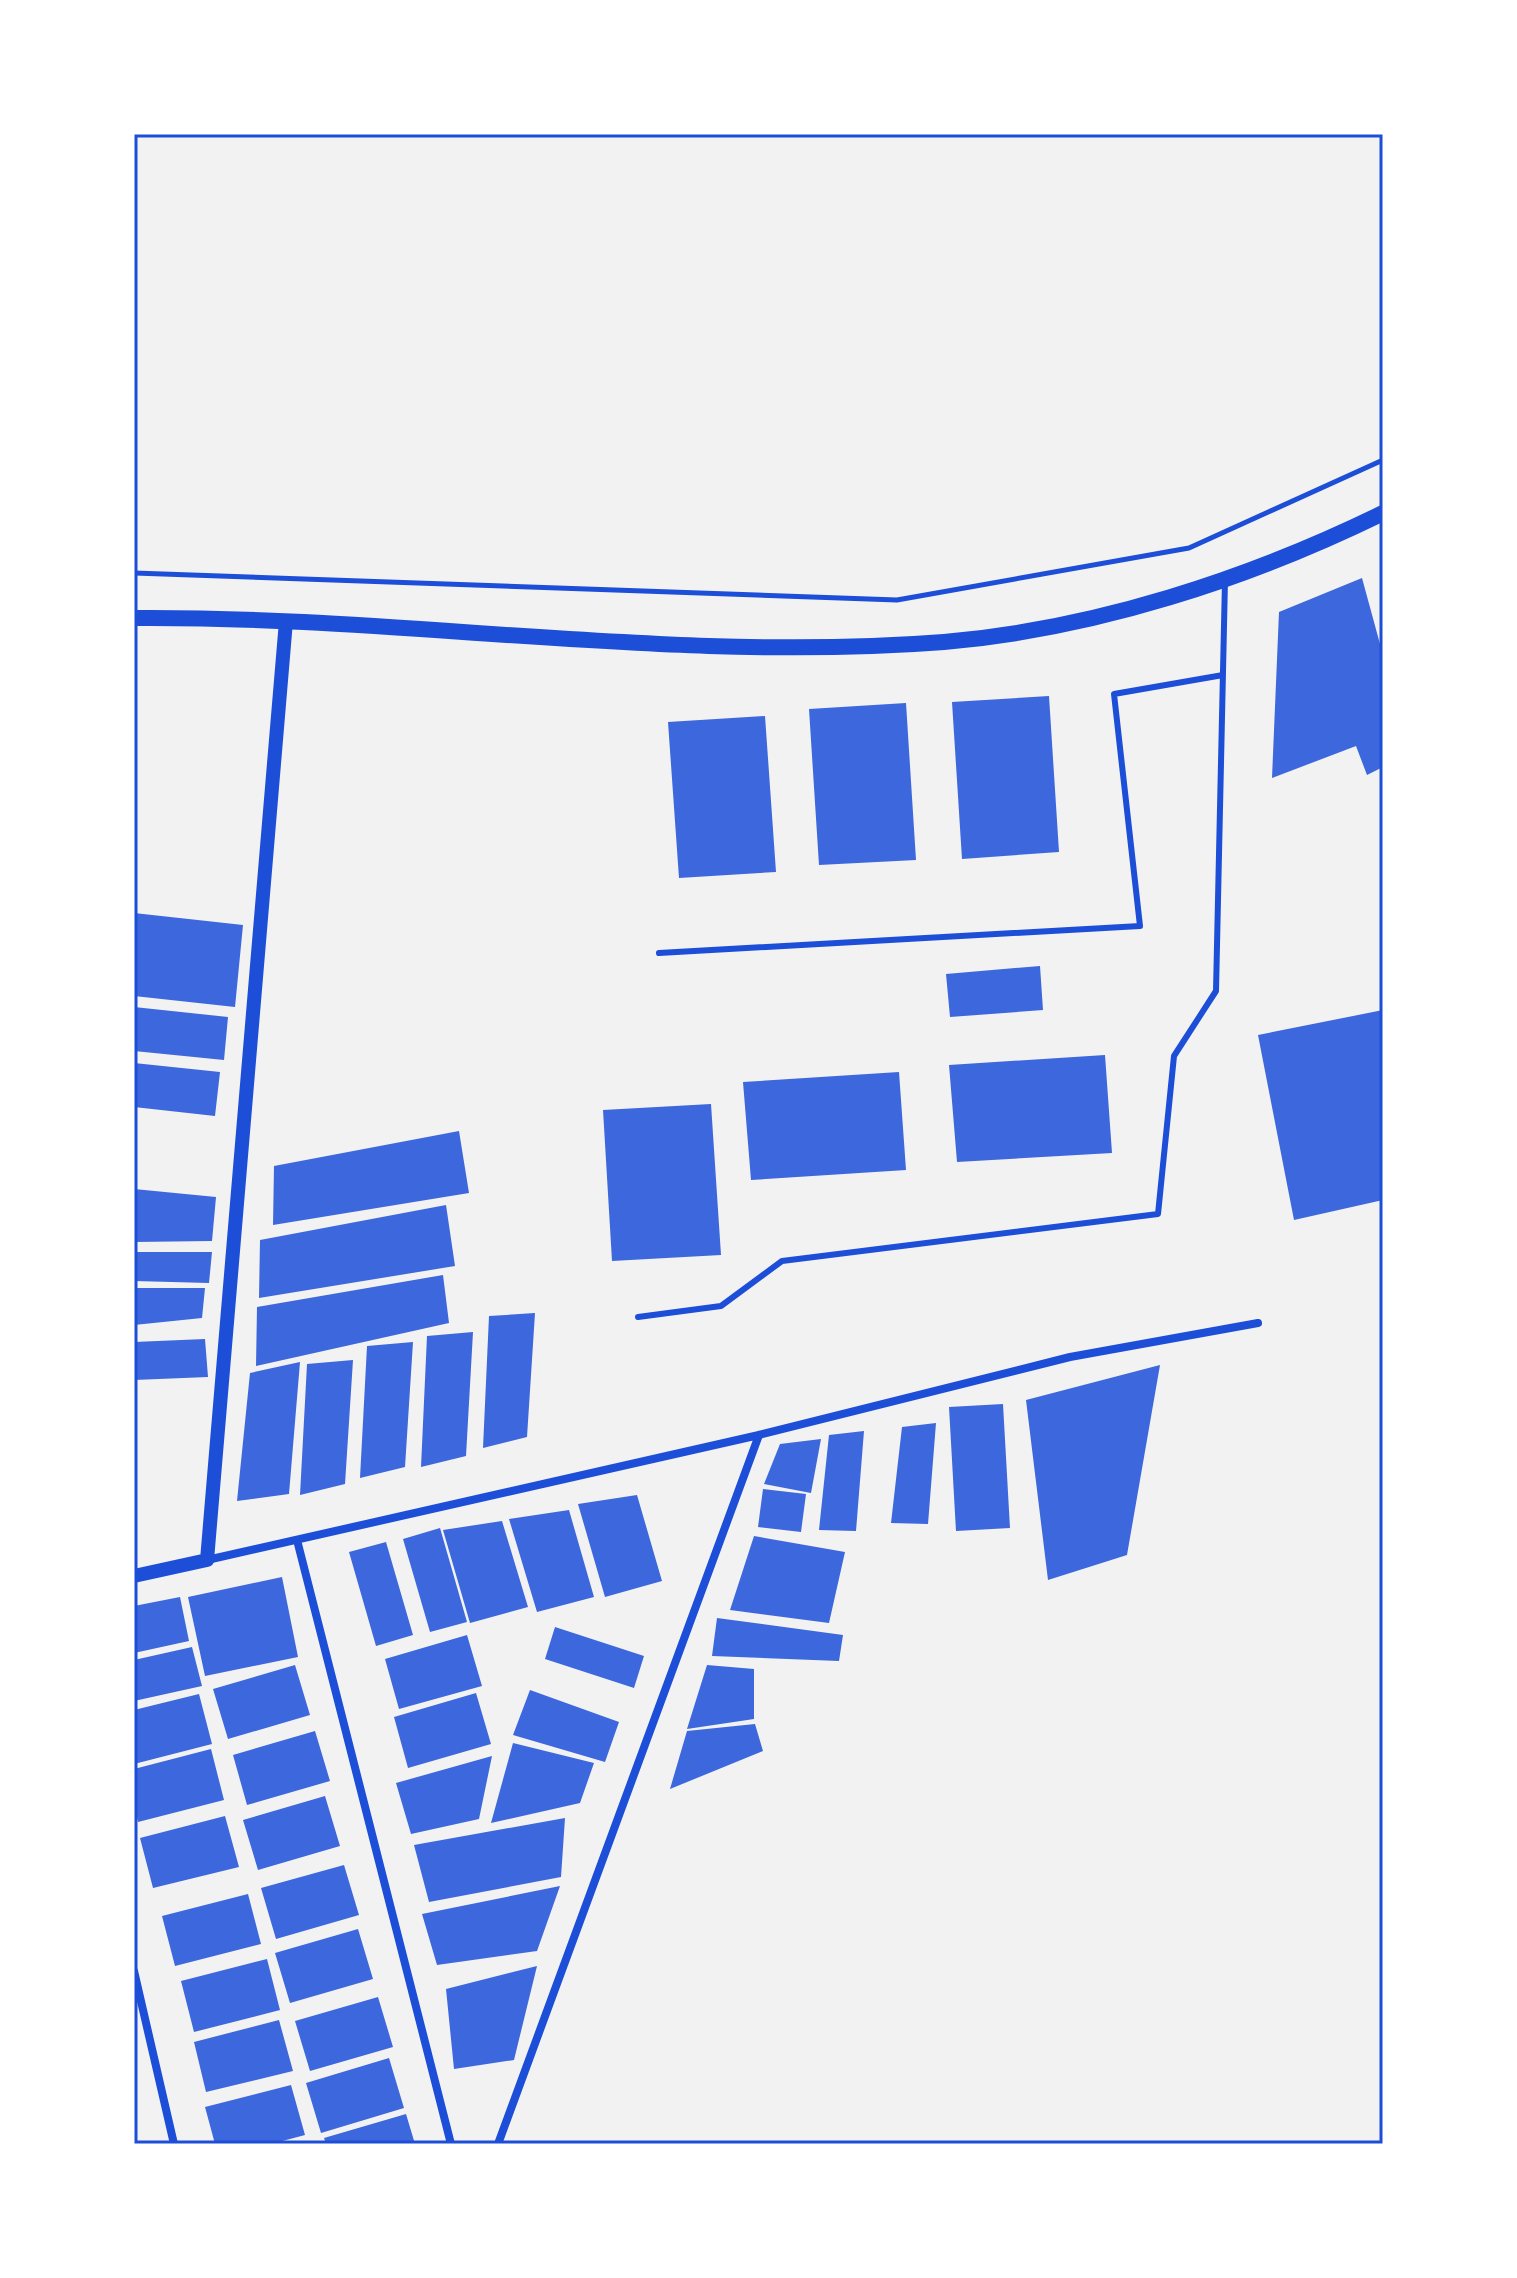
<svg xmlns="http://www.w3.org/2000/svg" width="1517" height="2278" font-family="Helvetica,sans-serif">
  <rect width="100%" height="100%" fill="#f2f2f2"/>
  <path fill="#3d67dc" d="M1362,578L1383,655V767L1367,775L1356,746L1272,778L1279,612Z
    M1049,696L1059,852L962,859L952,702Z
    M906,703L916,860L819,865L809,709Z
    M765,716L776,872L679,878L668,722Z
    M134,913L243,925L235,1007L134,996Z
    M1040,966L1043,1010L950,1017L946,974Z
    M134,1007L228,1017L224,1060L134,1051Z
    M1383,1010V1200L1294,1220L1258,1035Z
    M1105,1055L1112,1153L957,1162L949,1065Z
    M134,1063L220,1072L215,1116L134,1107Z
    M899,1072L906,1170L751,1180L743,1082Z
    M711,1104L721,1255L612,1261L603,1110Z
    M459,1131L469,1193L273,1225L274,1166Z
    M134,1189L216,1197L212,1241L134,1242Z
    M446,1205L455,1266L259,1298L260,1240Z
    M134,1252H212L209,1283L134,1281Z
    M443,1275L449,1323L256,1366L257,1307Z
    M134,1288H205L202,1318L134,1325Z
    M535,1313L527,1437L483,1448L489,1316Z
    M473,1332L466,1456L421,1467L427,1336Z
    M205,1339L208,1377L134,1380V1342Z
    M413,1342L405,1467L360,1478L367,1346Z
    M353,1360L345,1484L300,1495L307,1364Z
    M300,1362L289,1494L237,1501L250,1373Z
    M1160,1365L1127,1555L1048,1580L1026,1400Z
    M1003,1404L1010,1528L956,1531L949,1407Z
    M936,1423L928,1524L891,1523L902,1427Z
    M864,1431L856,1531L819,1530L829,1435Z
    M821,1439L811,1493L764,1484L780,1444Z
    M763,1489L806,1494L801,1532L758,1527Z
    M637,1495L662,1581L605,1597L578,1504Z
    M569,1510L594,1597L537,1612L509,1519Z
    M502,1521L528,1607L470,1623L443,1530Z
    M440,1528L467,1622L430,1632L403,1539Z
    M754,1536L845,1552L829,1623L730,1610Z
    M386,1542L413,1635L376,1646L349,1552Z
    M282,1577L298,1657L205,1676L188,1597Z
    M180,1597L189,1641L134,1653V1606Z
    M717,1618L843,1635L839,1661L712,1656Z
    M555,1627L644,1656L634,1688L545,1659Z
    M467,1635L482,1686L399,1709L385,1659Z
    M192,1647L202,1686L134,1701V1660Z
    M295,1665L310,1715L228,1739L213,1689Z
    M707,1665L754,1669V1719L687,1729Z
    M530,1690L619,1722L605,1762L513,1735Z
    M476,1693L491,1744L408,1768L394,1717Z
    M199,1694L212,1744L134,1764V1710Z
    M755,1724L763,1751L670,1789L687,1731Z
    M315,1731L330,1781L247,1805L233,1755Z
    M513,1743L594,1763L580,1803L491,1823Z
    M211,1749L224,1800L138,1822L134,1804V1769Z
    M492,1756L479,1819L411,1834L396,1783Z
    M325,1796L340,1846L258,1870L243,1820Z
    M225,1816L239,1867L153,1888L140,1838Z
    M565,1818L561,1877L429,1902L414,1845Z
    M344,1865L359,1915L276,1939L261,1888Z
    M560,1886L537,1951L437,1965L422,1914Z
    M248,1894L261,1944L175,1966L162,1916Z
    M358,1929L373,1979L290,2003L275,1953Z
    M267,1959L280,2010L194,2032L181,1981Z
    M537,1966L514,2060L454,2069L446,1989Z
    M378,1997L393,2047L310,2071L295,2021Z
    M279,2020L293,2071L206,2092L194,2042Z
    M389,2058L404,2108L321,2133L306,2083Z
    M291,2085L305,2135L271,2144H215L205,2107Z
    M406,2114L415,2144H326L324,2138Z"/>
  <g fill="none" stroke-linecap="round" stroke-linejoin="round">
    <path stroke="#1d4ed8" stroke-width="5" d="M134,573L897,600L1189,548L1383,460"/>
    <path stroke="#1d4ed8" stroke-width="6" d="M659,953L1140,926L1114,694L1223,675
      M638,1317L721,1306L782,1261L1158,1214L1174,1056L1216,991L1225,580"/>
    <path stroke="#1d4ed8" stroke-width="8" d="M297,1540L451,2144
      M207,1560L759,1435L1070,1357L1258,1323
      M134,1971L174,2144
      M498,2144L759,1435"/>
    <path stroke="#1d4ed8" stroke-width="14" d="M134,1576L207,1560L286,621"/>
    <path stroke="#1d4ed8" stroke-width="16" d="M134,618C404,616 674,663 944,642C1095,629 1248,579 1383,513"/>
  </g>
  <rect width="1517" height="2278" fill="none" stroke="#ffffff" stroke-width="272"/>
  <rect x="136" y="136" width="1245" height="2006" fill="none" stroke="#1d4ed8" stroke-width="3"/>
</svg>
